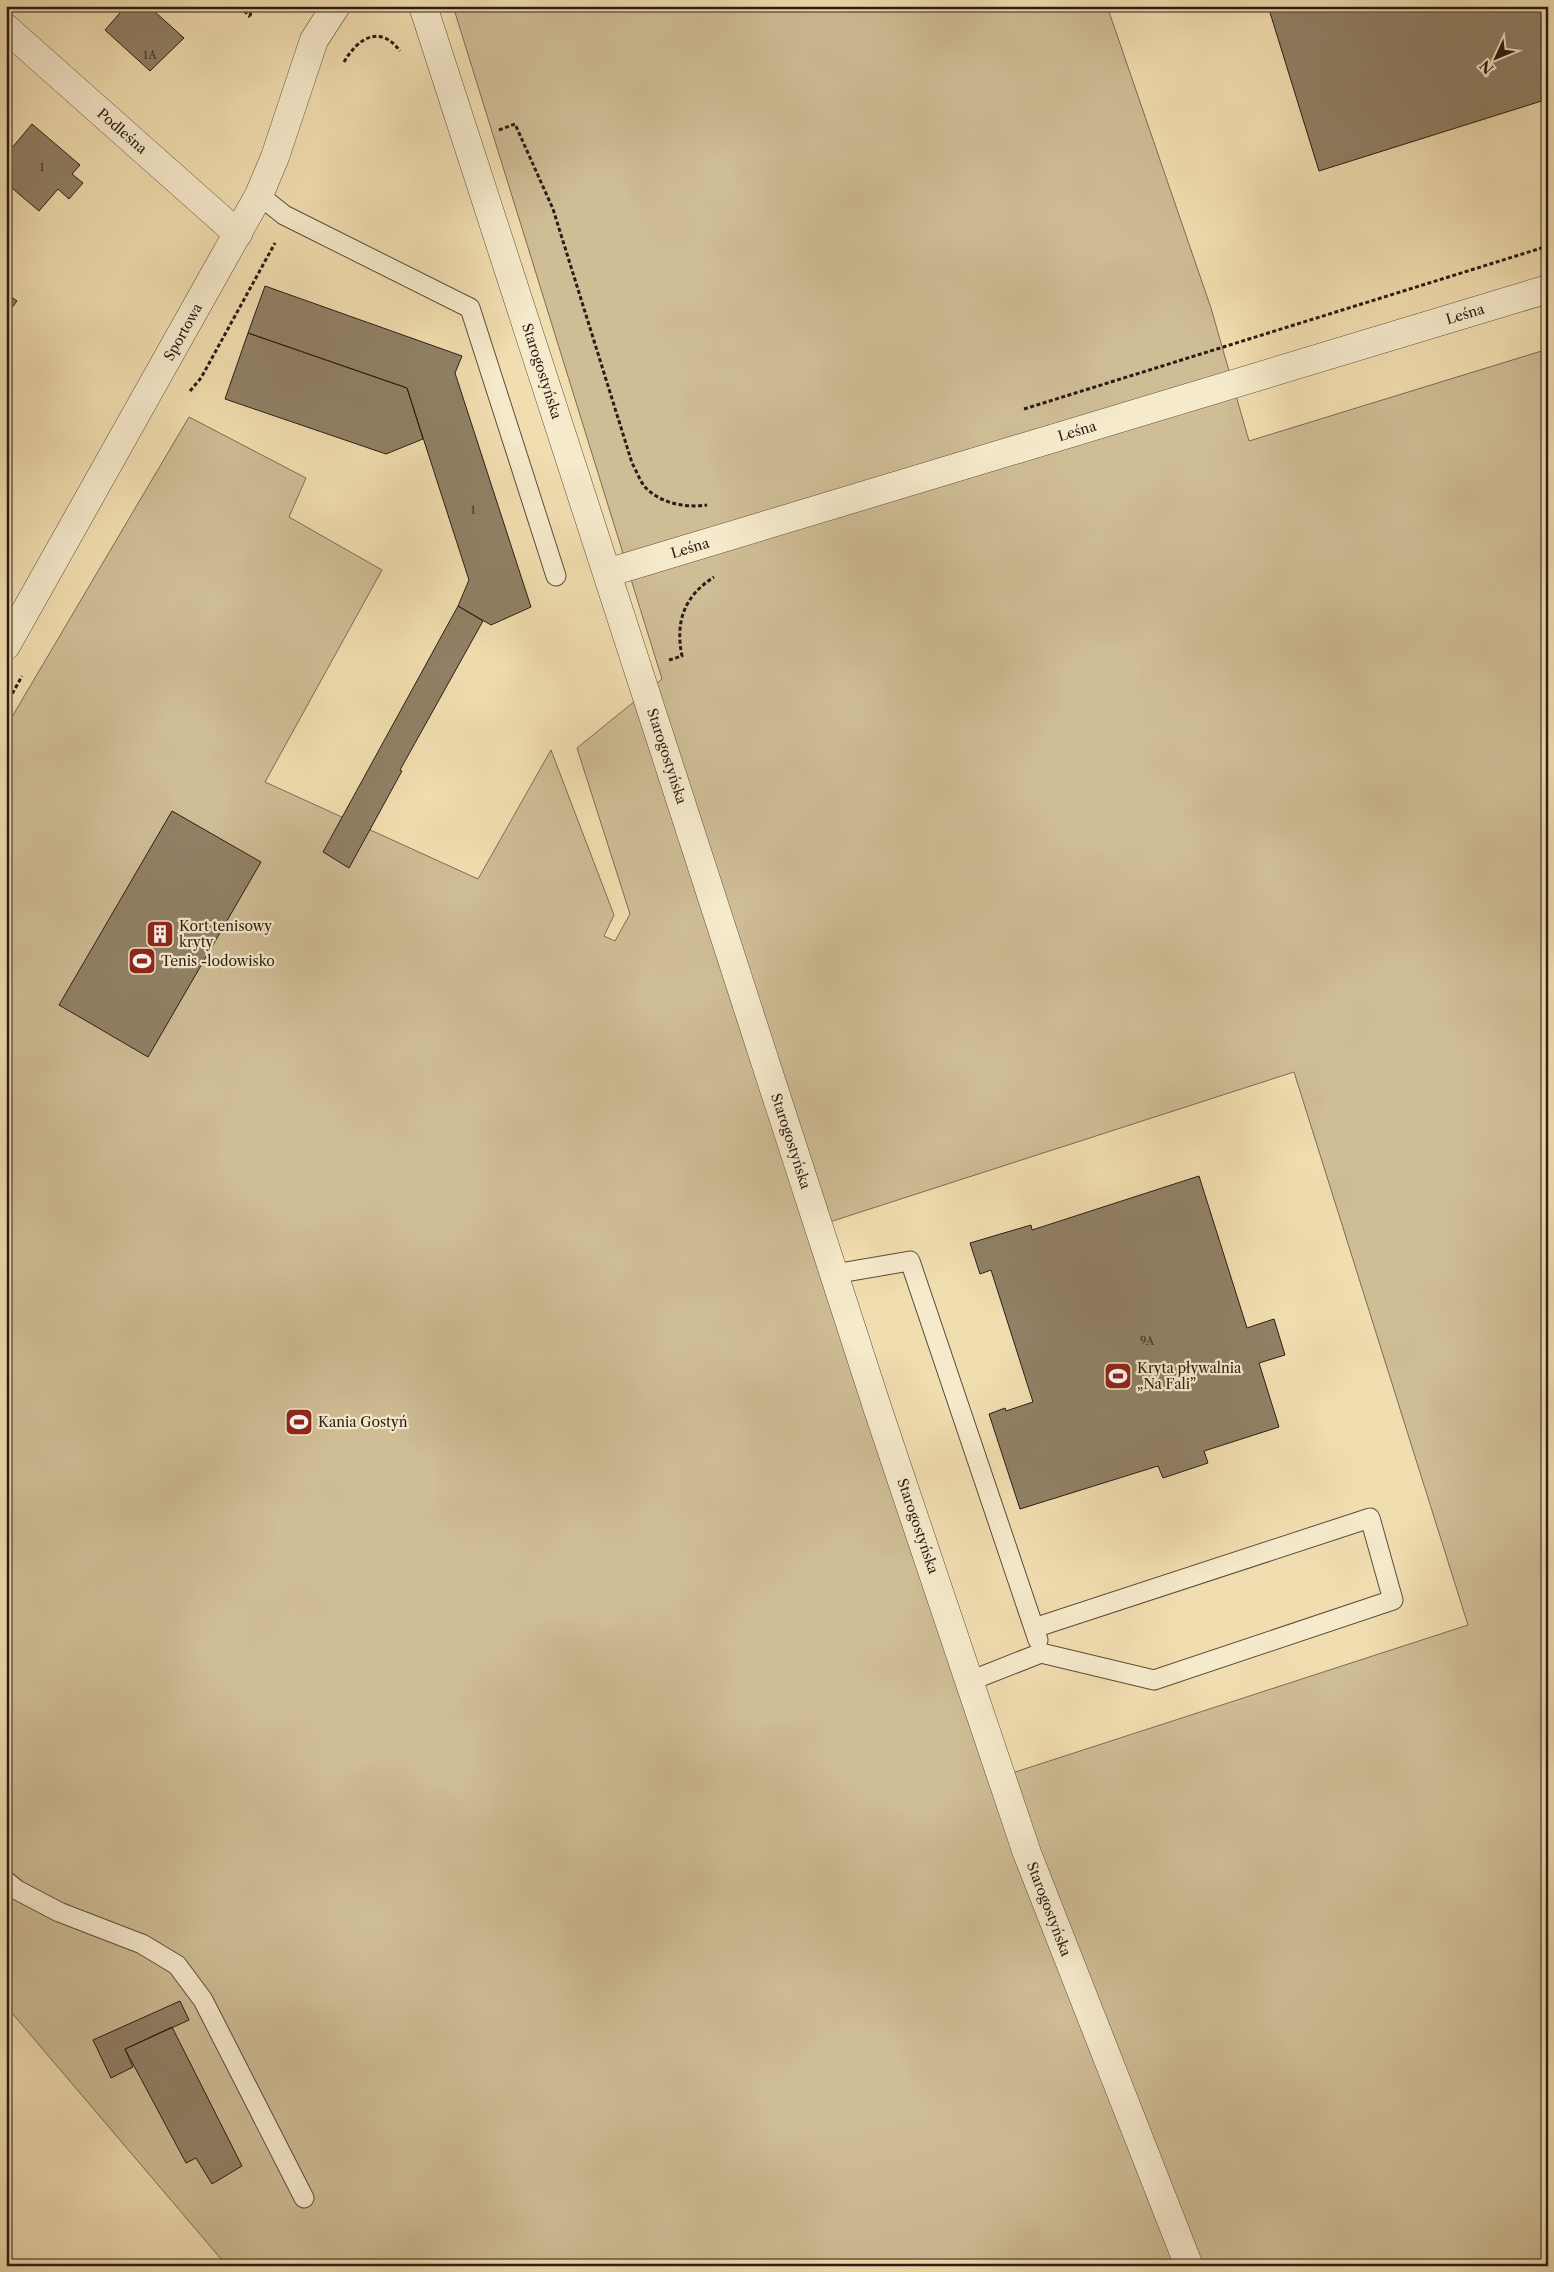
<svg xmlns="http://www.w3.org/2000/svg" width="1554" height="2272" font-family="'Libre Caslon Text',serif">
  <rect width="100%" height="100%" fill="#f1deb0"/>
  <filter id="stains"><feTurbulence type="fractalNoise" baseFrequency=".004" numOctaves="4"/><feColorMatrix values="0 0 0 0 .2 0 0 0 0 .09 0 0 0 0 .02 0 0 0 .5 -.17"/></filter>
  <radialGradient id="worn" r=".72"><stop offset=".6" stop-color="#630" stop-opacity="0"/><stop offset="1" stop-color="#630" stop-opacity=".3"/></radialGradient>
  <path fill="#cfbd96" stroke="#7c6c56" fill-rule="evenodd" d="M453,6H1107L1211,308L1249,441L1548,349V2266H227L6,2006V727L189,417L306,478L289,517L382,570L265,782L478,879L551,750L614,915L604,936L615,941L630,914L577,748L662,679ZM1294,1072L1468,1625L997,1778L811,1228Z"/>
  <path fill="#918166" stroke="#2a1c16" d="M126,6H158L160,8L155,12L184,38L150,71L105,30Z
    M1268,6H1548V99L1319,171Z
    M32,124L80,165L72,174L83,183L69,199L58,189L39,211L6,183L12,174L6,169V155Z
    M265,286L462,356L455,373L531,607L491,625L458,606L469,580L407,388L248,333Z
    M6,293L17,301L6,315Z
    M248,333L407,388L423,439L386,454L225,399Z
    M458,606L483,621L400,770L402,771L349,868L323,852Z
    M172,811L261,862L148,1057L59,1005Z
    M1199,1176L1247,1328L1274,1319L1285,1355L1259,1363L1279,1427L1204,1451L1208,1463L1163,1478L1158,1466L1020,1509L989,1414L1005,1408L1006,1411L1033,1402L991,1270L980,1274L970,1243L1031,1225L1032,1230Z
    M180,2001L189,2020L125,2049L133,2067L111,2078L93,2040Z
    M172,2027L242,2166L212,2184L196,2158L186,2163L125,2049Z"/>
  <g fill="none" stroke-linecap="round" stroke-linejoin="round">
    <defs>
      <path id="service" d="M259,195L284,215L470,308L556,576
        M834,1274L910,1261L1038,1640
        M970,1681L1041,1653L1154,1680L1393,1600L1370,1518L1034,1628
        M6,1881L17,1890L59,1912L142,1944L177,1965L203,2000L304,2198"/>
      <path id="minor" d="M6,28L238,234"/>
      <path id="tertiary" d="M423,6L878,1410L1027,1853L1189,2266
        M607,573L1548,289
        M6,646L259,195L275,157L314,40L336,6"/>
    </defs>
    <use href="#service" stroke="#5c4c3c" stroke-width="21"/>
    <use href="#minor" stroke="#5c4c3c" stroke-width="29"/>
    <use href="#tertiary" stroke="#5c4c3c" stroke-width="29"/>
    <path stroke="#2a1c16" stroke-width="3" stroke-dasharray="4 2.5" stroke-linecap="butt" d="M240,6L250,17
      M250,16L252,6
      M344,62C358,38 380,24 400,51
      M499,130L515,124L553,209L632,463C636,470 640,481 645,487C661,504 686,508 707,505
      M190,391L201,378L275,243
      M1024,409L1548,246
      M669,660L682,656C675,622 684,596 714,577
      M6,705L22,676"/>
    <use href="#service" stroke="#f6eacc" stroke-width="19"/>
    <use href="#minor" stroke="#f6eacc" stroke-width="28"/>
    <use href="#tertiary" stroke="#f6eacc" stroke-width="28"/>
  </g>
  <defs>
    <symbol id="building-square" viewBox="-11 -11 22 22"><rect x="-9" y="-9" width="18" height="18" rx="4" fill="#8f2418" stroke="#f6eacc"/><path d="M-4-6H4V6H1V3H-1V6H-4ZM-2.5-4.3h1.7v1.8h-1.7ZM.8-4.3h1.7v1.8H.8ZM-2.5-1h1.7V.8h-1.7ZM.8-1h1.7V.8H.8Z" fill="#fff"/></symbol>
    <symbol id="stadium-square" viewBox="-11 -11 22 22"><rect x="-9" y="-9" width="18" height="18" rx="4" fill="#8f2418" stroke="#f6eacc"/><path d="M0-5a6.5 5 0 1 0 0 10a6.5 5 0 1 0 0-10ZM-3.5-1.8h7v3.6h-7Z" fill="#fff"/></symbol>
  </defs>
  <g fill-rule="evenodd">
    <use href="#building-square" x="144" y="918" width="32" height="32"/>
    <use href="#stadium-square" x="126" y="945" width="32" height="32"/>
    <use href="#stadium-square" x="1102" y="1360" width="32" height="32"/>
    <use href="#stadium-square" x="283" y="1406" width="32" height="32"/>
  </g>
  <g text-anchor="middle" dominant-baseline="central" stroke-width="4.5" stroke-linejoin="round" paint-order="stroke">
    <g font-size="11" fill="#44352a">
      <text x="150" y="55">1A</text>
      <text x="42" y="167">1</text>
      <text x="473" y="510">1</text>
      <text x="1147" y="1341">9A</text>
    </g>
    <g font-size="14" fill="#2a1c16" stroke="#f6eacc">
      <text transform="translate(122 131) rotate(41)">Podleśna</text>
      <text transform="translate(1465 314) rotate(-17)">Leśna</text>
      <text transform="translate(183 332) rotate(-61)">Sportowa</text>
      <text transform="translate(542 371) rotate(72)">Starogostyńska</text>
      <text transform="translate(1077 431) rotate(-17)">Leśna</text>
      <text transform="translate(690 548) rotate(-17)">Leśna</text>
      <text transform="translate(667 756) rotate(72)">Starogostyńska</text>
      <text transform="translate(791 1141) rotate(72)">Starogostyńska</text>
      <text transform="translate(918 1526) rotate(71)">Starogostyńska</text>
      <text transform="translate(1049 1909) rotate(69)">Starogostyńska</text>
    </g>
    <g font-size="14" fill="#2a1c16" stroke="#f6eacc" text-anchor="start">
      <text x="179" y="926">Kort tenisowy<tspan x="179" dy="16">kryty</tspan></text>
      <text x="161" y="961">Tenis -lodowisko</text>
      <text x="1137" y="1368">Kryta pływalnia<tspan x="1137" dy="16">„Na Fali”</tspan></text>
      <text x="318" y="1422">Kania Gostyń</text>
    </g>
  </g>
  <rect width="1554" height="2272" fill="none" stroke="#f1deb0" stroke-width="25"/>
  <rect x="8" y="8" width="1539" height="2257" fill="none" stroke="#2a1c16" stroke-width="2.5"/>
  <rect x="12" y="12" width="1529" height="2247" fill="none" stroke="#2a1c16"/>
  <g transform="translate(1496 58) rotate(226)" stroke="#f6eacc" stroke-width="4" paint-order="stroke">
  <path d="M0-4L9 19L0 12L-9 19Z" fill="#2a1c16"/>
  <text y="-8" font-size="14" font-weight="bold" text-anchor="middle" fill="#2a1c16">N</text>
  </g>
  <rect width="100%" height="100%" filter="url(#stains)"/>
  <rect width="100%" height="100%" fill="url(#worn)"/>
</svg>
